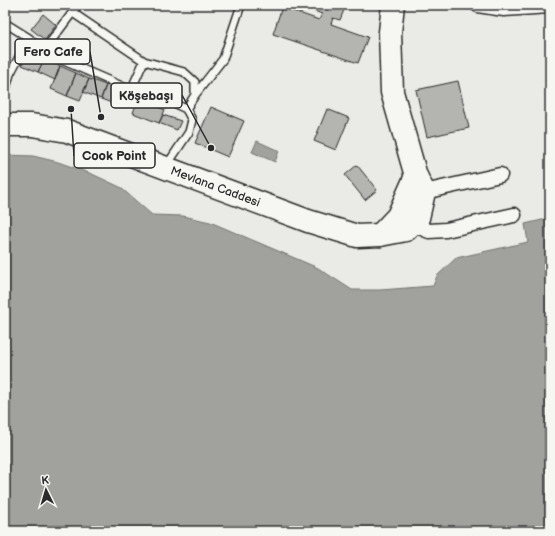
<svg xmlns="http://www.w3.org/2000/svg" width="555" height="536" font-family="'Balsamiq Sans',sans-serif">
  <rect width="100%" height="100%" fill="#eaeae6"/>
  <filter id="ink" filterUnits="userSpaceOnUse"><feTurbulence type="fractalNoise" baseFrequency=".025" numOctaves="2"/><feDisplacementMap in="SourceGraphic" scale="8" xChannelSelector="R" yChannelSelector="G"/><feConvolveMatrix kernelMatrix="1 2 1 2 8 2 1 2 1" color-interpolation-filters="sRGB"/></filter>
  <g filter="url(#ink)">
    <path fill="#a1a19e" stroke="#727270" d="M257,141L279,151L275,162L252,152Z
      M5,155L33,156L58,162L92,174L120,187L152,215L183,216L210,222L318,268L352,290H380L433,286L437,276L456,258L528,242L525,224L550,218V531H5Z"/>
    <path fill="#b4b4b1" stroke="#2b2b2b" d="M316,5H346L340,20L333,18L331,24L368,37L358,63L273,34L282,7L319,20L322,14L314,11Z
      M43,14L56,25L45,40L31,29Z
      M27,53L44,60L38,72L22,65Z
      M44,60L60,66L55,80L38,72Z
      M60,66L76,73L67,96L51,89Z
      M76,73L89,79L80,101L67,96Z
      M89,79L106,85L101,99L83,92Z
      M458,81L469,128L427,137L416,90Z
      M106,85L122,91L117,105L101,99Z
      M138,99L165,110L159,123L133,113Z
      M211,107L244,121L228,157L195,143Z
      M327,109L349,118L336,150L314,141Z
      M163,115L181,121L177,130L159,123Z
      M357,165L377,190L365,200L345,175Z"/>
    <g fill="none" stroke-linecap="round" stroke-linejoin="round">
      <defs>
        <path id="lane" d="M73,13L144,61L184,72L195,82V95L186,109
          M5,23L29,38L43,52L131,90L167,100L186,109L192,120L189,132L167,165
          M43,52L78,5
          M131,90L144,61
          M5,92L10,74L29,38
          M195,95L223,59L241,5"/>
        <path id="street" d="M478,5L504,9L550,6
          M424,192L500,175
          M412,224L429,231L446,230L514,215"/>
        <g id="primary">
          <path id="s1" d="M5,125H32L67,131L308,221L357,236L380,235L406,230L418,218L424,192L416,176L392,92L390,32L393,5"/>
          <path d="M380,235L398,216L416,176"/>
        </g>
      </defs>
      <use href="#lane" stroke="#2b2b2b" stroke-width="10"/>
      <use href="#street" stroke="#2b2b2b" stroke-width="17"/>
      <use href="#primary" stroke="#2b2b2b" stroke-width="25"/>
      <use href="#lane" stroke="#f6f6f2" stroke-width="7"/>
      <use href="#street" stroke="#f6f6f2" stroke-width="14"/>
      <use href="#primary" stroke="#f6f6f2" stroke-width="22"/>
    </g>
  </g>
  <g text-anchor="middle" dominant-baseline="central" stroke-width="4" stroke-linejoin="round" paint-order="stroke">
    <g font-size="12" fill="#2b2b2b" stroke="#f6f6f2">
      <text stroke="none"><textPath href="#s1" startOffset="221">Mevlana Caddesi</textPath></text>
    </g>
  </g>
  <path fill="none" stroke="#2b2b2b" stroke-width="1.5" d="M101 117L90 52M211 148L182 95M71 109L74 156"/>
  <g fill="#2b2b2b" stroke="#f6f6f2" stroke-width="1.5">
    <circle cx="101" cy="117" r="4"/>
    <circle cx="211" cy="148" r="4"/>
    <circle cx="71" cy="109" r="4"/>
  </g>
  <g fill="#f6f6f2" stroke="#2b2b2b" stroke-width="1.5">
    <rect x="15" y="39" width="75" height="25" rx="4"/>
    <rect x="111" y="83" width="71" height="25" rx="4"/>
    <rect x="74" y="143" width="81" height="25" rx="4"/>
  </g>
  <g font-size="13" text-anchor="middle" font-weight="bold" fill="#2b2b2b">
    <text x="53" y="56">Fero Cafe</text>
    <text x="146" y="100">Köşebaşı</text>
    <text x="114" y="160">Cook Point</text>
  </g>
  <rect width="555" height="536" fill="none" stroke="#f6f6f2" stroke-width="20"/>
  <rect x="10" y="10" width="535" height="516" fill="none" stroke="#2b2b2b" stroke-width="1.5" filter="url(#ink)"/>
  <g transform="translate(46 490) rotate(355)" stroke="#f6f6f2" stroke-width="3" paint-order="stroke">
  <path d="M0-3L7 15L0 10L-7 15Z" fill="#2b2b2b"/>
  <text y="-6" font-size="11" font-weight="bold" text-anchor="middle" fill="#2b2b2b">K</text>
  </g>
</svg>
